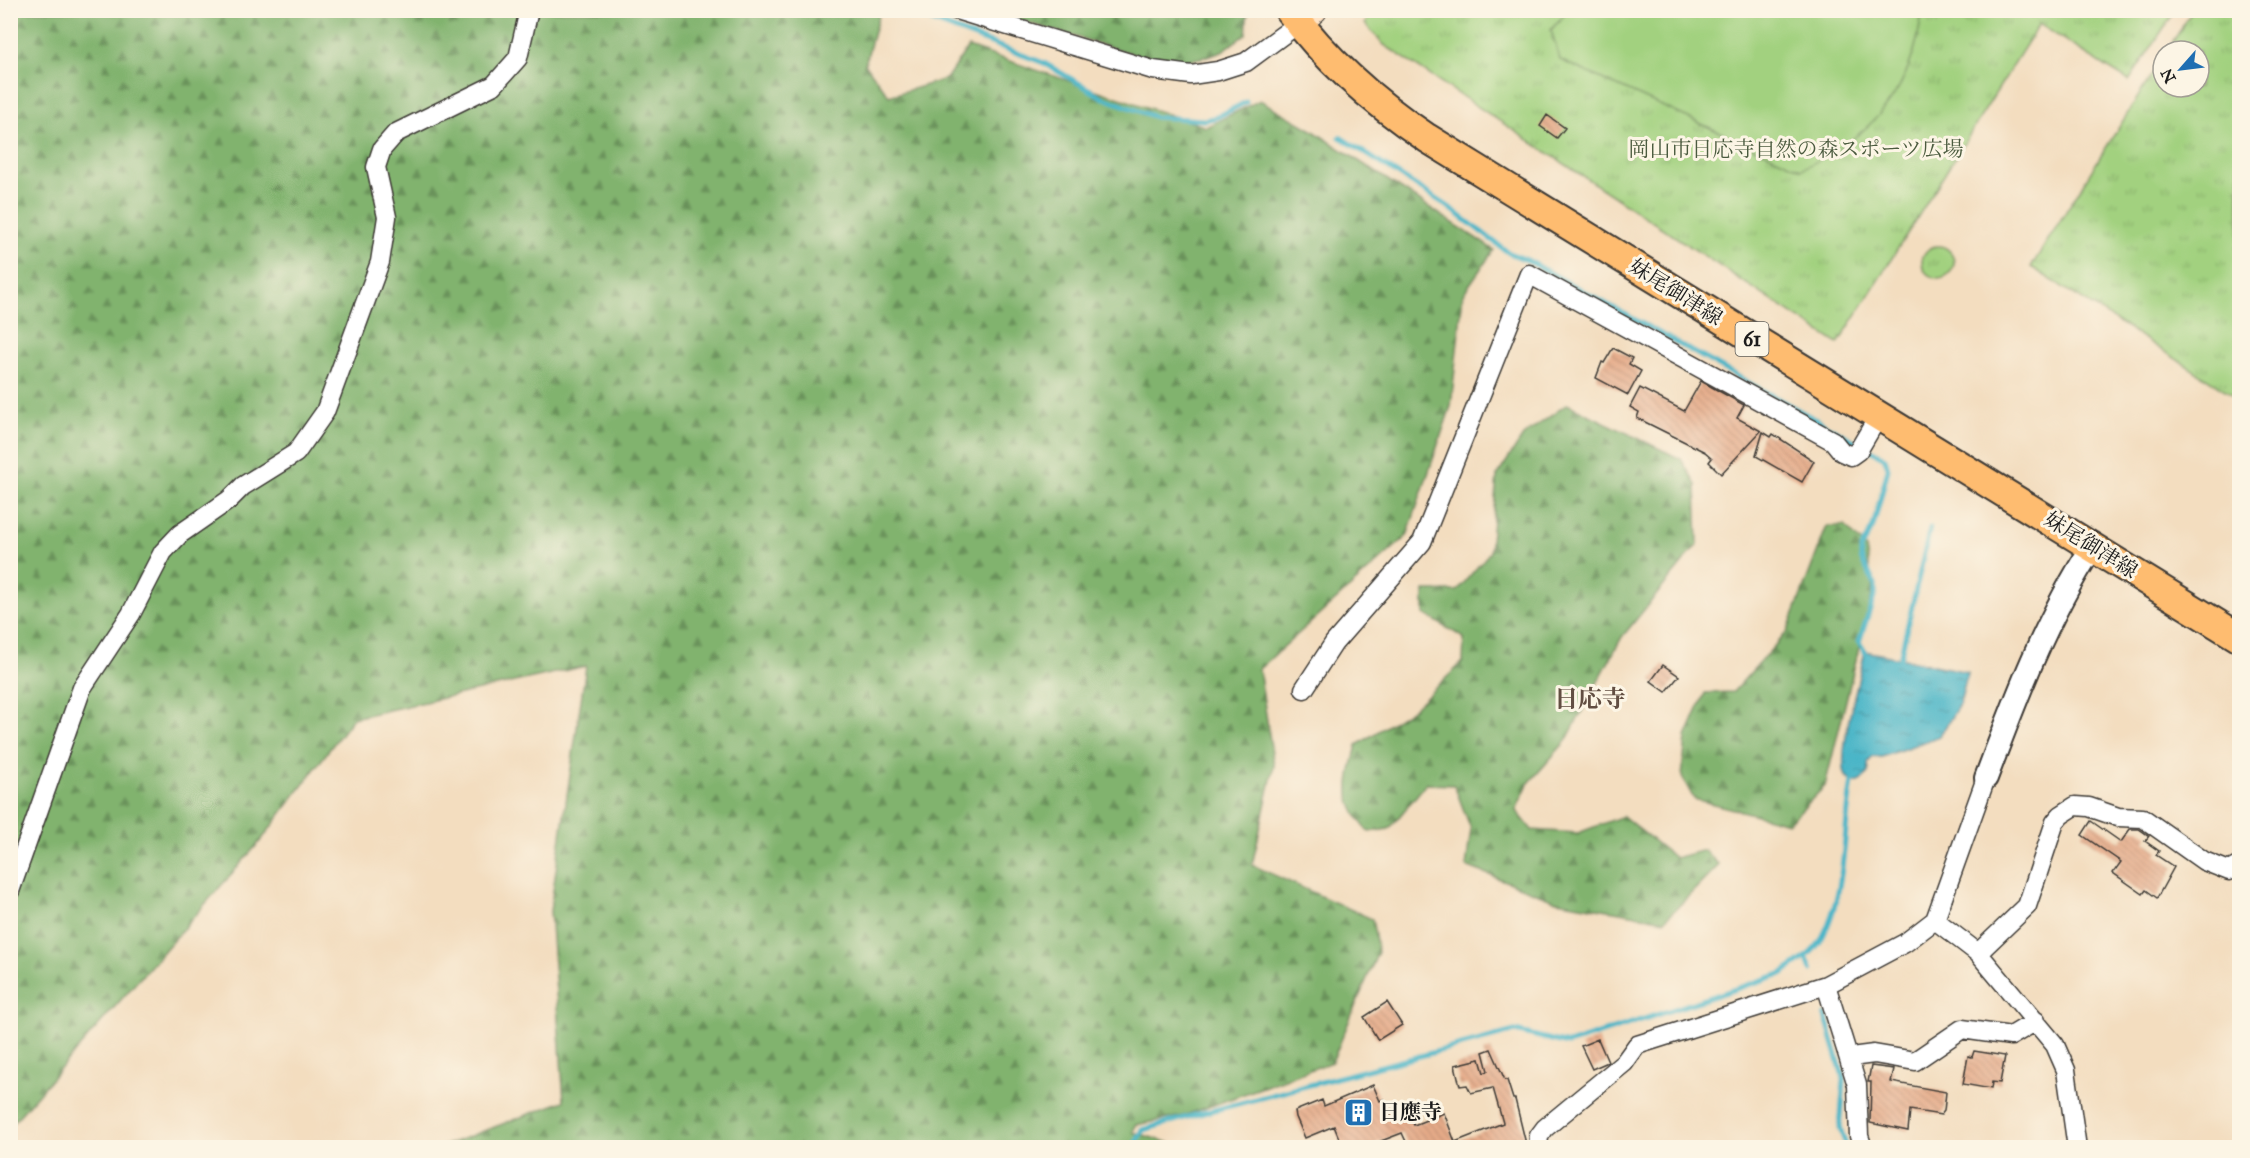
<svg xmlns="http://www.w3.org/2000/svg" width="2250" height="1158" font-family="'IM FELL Great Primer','Noto Serif JP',serif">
  <defs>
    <pattern id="grass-tufts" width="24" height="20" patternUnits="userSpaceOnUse" patternTransform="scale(1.5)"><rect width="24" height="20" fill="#a2d17f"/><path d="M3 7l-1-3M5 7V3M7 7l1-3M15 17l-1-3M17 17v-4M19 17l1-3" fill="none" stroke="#8bb36d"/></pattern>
    <pattern id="forest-firs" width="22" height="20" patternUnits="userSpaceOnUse" patternTransform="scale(1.5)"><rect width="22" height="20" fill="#81b36e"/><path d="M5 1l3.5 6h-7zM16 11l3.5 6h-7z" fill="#69915a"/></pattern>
    <pattern id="water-ripples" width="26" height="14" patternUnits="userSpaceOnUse" patternTransform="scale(1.5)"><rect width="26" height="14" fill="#4ab5c7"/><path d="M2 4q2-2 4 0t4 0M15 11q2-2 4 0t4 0" fill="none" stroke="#3d92a1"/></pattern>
    <pattern id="building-back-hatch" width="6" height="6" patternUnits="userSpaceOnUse" patternTransform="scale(1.5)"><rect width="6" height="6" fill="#e5aa88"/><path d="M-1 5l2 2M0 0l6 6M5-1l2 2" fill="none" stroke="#c49275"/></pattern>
  </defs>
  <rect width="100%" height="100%" fill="#fcf5e5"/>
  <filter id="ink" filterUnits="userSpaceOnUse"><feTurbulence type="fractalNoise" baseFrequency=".0167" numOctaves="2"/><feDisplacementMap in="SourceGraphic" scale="12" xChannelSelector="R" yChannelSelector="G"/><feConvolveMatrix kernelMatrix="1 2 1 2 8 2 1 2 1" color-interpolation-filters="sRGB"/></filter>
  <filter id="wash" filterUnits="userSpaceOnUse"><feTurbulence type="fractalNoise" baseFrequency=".008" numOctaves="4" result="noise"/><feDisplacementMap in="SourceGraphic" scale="24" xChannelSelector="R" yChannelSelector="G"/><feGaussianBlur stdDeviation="1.35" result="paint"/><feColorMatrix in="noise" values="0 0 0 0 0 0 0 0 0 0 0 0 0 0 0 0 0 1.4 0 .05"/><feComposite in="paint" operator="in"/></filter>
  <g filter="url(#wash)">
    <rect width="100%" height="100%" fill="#f3ddbf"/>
    <path fill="url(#grass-tufts)" stroke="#5f764e" stroke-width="1.5" d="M1380,10L2175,11L2129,81L2039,24L1838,344L1384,45L1365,24L1368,18Z
      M2192,11H2239V399L2031,267L2163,57V87H2199V51H2167Z
      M1922 262a16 16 0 1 1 32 0a16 16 0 1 1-32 0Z"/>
    <path fill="url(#forest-firs)" stroke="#4e6845" stroke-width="1.5" d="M1248,10L1246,34L1222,51L1201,58L1165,63L988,11Z
      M11,11H880L865,64L889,96L946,79L968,47L1206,127L1260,100L1312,130L1494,250L1463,294L1451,406L1407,536L1259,669L1274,766L1252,865L1372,919L1378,952L1332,1062L1183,1116L1136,1125L1133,1132L1183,1147H441L564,1101L550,911L586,666L353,718L263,838L11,1125Z
      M1567,404L1681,459L1696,484L1698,544L1622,637L1566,741L1528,784L1516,810L1532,830L1578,833L1623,816L1675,858L1704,850L1719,865L1665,920L1557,901L1466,866L1471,829L1454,785L1426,784L1389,829L1369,832C1340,800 1348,784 1357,745L1413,709L1463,662L1464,638L1424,614V591H1457L1490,552L1497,476L1523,436Z
      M1827,526H1845L1866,548L1873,591L1825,786L1788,823L1694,799L1682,777L1686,737L1705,693L1733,692L1787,632Z"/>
    <path fill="#a2d17f" stroke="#5f764e" stroke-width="1.5" d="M1567,11V10L1922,11C1913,91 1873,136 1801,169L1560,60L1551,30Z"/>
    <path fill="url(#water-ripples)" stroke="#336872" stroke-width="1.5" d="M1865,651L1968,672L1960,703L1940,736L1882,757H1872L1868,763L1869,773L1858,783C1853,782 1848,781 1846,776C1836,757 1860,675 1865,651Z"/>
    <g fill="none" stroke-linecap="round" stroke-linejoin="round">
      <path stroke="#4ab5c7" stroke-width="5" d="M903,10L1044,63L1104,98L1155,117L1205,120L1217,117L1246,102
        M1340,137L1446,205L1509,253L1527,260L1885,458L1888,469L1873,527L1861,549V558L1875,585V594L1859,642L1867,655
        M1899,663L1930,528
        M1806,956L1811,970
        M1825,1015L1844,1080L1840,1128L1847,1148
        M1133,1148L1143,1130L1184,1118L1515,1031L1568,1044L1781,974C1795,965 1814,954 1822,938C1848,889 1842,829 1853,777"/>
    </g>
    <g id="blocks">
      <path fill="url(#building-back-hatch)" d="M1547,115L1565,128L1557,138L1540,126Z
        M1613,348L1632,358L1629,364L1641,371L1628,395L1596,378L1602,362L1604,363Z
        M1701,381L1744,405L1737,418L1761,431L1721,474L1709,462L1712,458L1705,452L1637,418L1639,412L1630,407L1640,388L1684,411Z
        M1763,432L1771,437L1773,434L1814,461L1802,482L1756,456Z
        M1663,665L1679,676L1666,692L1651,681Z
        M2091,821L2121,842L2130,829H2139L2149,836L2145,841L2159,851L2156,855L2174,867L2157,898L2146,890L2143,894L2113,873L2121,862L2082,835Z
        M1387,1002L1402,1025L1378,1040L1364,1017Z
        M1598,1039L1608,1062L1592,1069L1581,1046Z
        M1491,1049L1505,1080H1507L1513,1099H1515L1527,1148H1409L1402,1133L1376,1143L1378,1148H1343L1334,1126L1305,1138L1296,1117L1295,1111L1322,1100L1324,1106L1373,1085L1380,1101L1384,1099L1393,1122L1410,1114L1414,1125L1444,1113L1455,1142L1503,1123L1493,1088L1471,1093L1467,1085L1460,1086L1455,1065L1480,1059L1484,1073L1488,1071L1483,1052Z
        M1974,1051L2005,1056L2000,1083L1992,1082L1991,1089L1963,1084L1968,1056L1972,1057Z
        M1871,1066L1894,1069L1891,1082L1946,1092L1944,1111L1941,1115L1910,1110L1908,1131L1870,1123L1871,1082H1868Z"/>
    </g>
  </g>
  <g filter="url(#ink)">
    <use href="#blocks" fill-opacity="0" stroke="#3c3934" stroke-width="1.5"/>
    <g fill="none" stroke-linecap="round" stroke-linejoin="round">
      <defs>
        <path id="minor" d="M956,10L1153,70L1191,75L1218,71L1246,62L1299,23
          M1304,689L1334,643L1422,542L1529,274L1833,441L1842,452L1851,456L1858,451L1878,417
          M10,891L82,688L131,614L163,552L180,534L229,500L243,486L296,453L325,412L380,262L387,217L376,167L382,149L396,133L494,85L518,58L529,10
          M1935,920L1978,953L2055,1045L2066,1070L2077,1148
          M1978,953L2027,906L2055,822L2061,815L2075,806L2089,807L2118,817L2143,818L2204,861L2229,871L2240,865
          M1826,985L1857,1085L1859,1136L1863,1148
          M1851,1057L1874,1054L1915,1061L1962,1029L2011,1036L2036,1021
          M1538,1148L1539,1136L1545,1128L1624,1063L1637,1045L1826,985L1905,943L1935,920L1986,778"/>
        <path id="tertiary" d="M1986,778C2016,698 2046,618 2093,546"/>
        <path id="secondary" d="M1299,23L1314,10"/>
        <path id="primary" d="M1289,10C1326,60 1375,103 1427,138L2240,638"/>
      </defs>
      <use href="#minor" stroke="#3c3934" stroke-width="21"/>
      <use href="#tertiary" stroke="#3c3934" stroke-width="26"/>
      <use href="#secondary" stroke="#3c3934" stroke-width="28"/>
      <use href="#primary" stroke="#3c3934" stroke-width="32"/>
      <use href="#minor" stroke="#fff" stroke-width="18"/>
      <use href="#tertiary" stroke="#fff" stroke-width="22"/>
      <use href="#secondary" stroke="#ffe4c6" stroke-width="26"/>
      <use href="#primary" stroke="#febc70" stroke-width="28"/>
    </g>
  </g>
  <defs>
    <symbol id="building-square" viewBox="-11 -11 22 22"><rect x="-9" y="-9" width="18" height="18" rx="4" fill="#1f6fb2" stroke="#fcf5e5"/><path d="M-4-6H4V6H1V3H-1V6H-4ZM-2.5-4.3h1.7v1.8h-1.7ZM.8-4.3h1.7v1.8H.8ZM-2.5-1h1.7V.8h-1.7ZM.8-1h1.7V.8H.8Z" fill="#fff"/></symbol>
  </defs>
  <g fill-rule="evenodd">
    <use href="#building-square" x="1342" y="1096" width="33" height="33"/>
  </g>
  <g text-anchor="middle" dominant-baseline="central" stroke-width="6" stroke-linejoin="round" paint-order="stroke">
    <rect fill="#fcf5e5" stroke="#5f5d58" stroke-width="1.5" x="1735.5" y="322" width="33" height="34" rx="4.5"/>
    <g font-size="20" font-weight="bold" fill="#1c1c1c">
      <text x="1752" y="339">61</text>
    </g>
    <g font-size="21" fill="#4b5b3f" stroke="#fcf5e5">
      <text x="1796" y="149">岡山市日応寺自然の森スポーツ広場</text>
    </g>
    <g font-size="21" fill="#1c1c1c" stroke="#fcf5e5">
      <text transform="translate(1676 292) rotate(32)">妹尾御津線</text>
      <text transform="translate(2091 545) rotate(32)">妹尾御津線</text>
    </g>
    <g font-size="21" font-weight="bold" fill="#1c1c1c" stroke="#fcf5e5" text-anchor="start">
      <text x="1379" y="1112">日應寺</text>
    </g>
    <g font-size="24" font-weight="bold" fill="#624e42" stroke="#fcf5e5">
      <text x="1590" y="699">日応寺</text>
    </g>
  </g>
  <rect width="2250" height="1158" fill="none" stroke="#fcf5e5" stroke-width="36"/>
  <g transform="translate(2181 69) rotate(242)"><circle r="28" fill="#fcf5e5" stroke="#a29e95" stroke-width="1.5"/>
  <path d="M0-4.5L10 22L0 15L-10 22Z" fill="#1f6fb2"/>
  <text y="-9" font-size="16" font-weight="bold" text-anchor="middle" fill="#1c1c1c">N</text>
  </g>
</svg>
